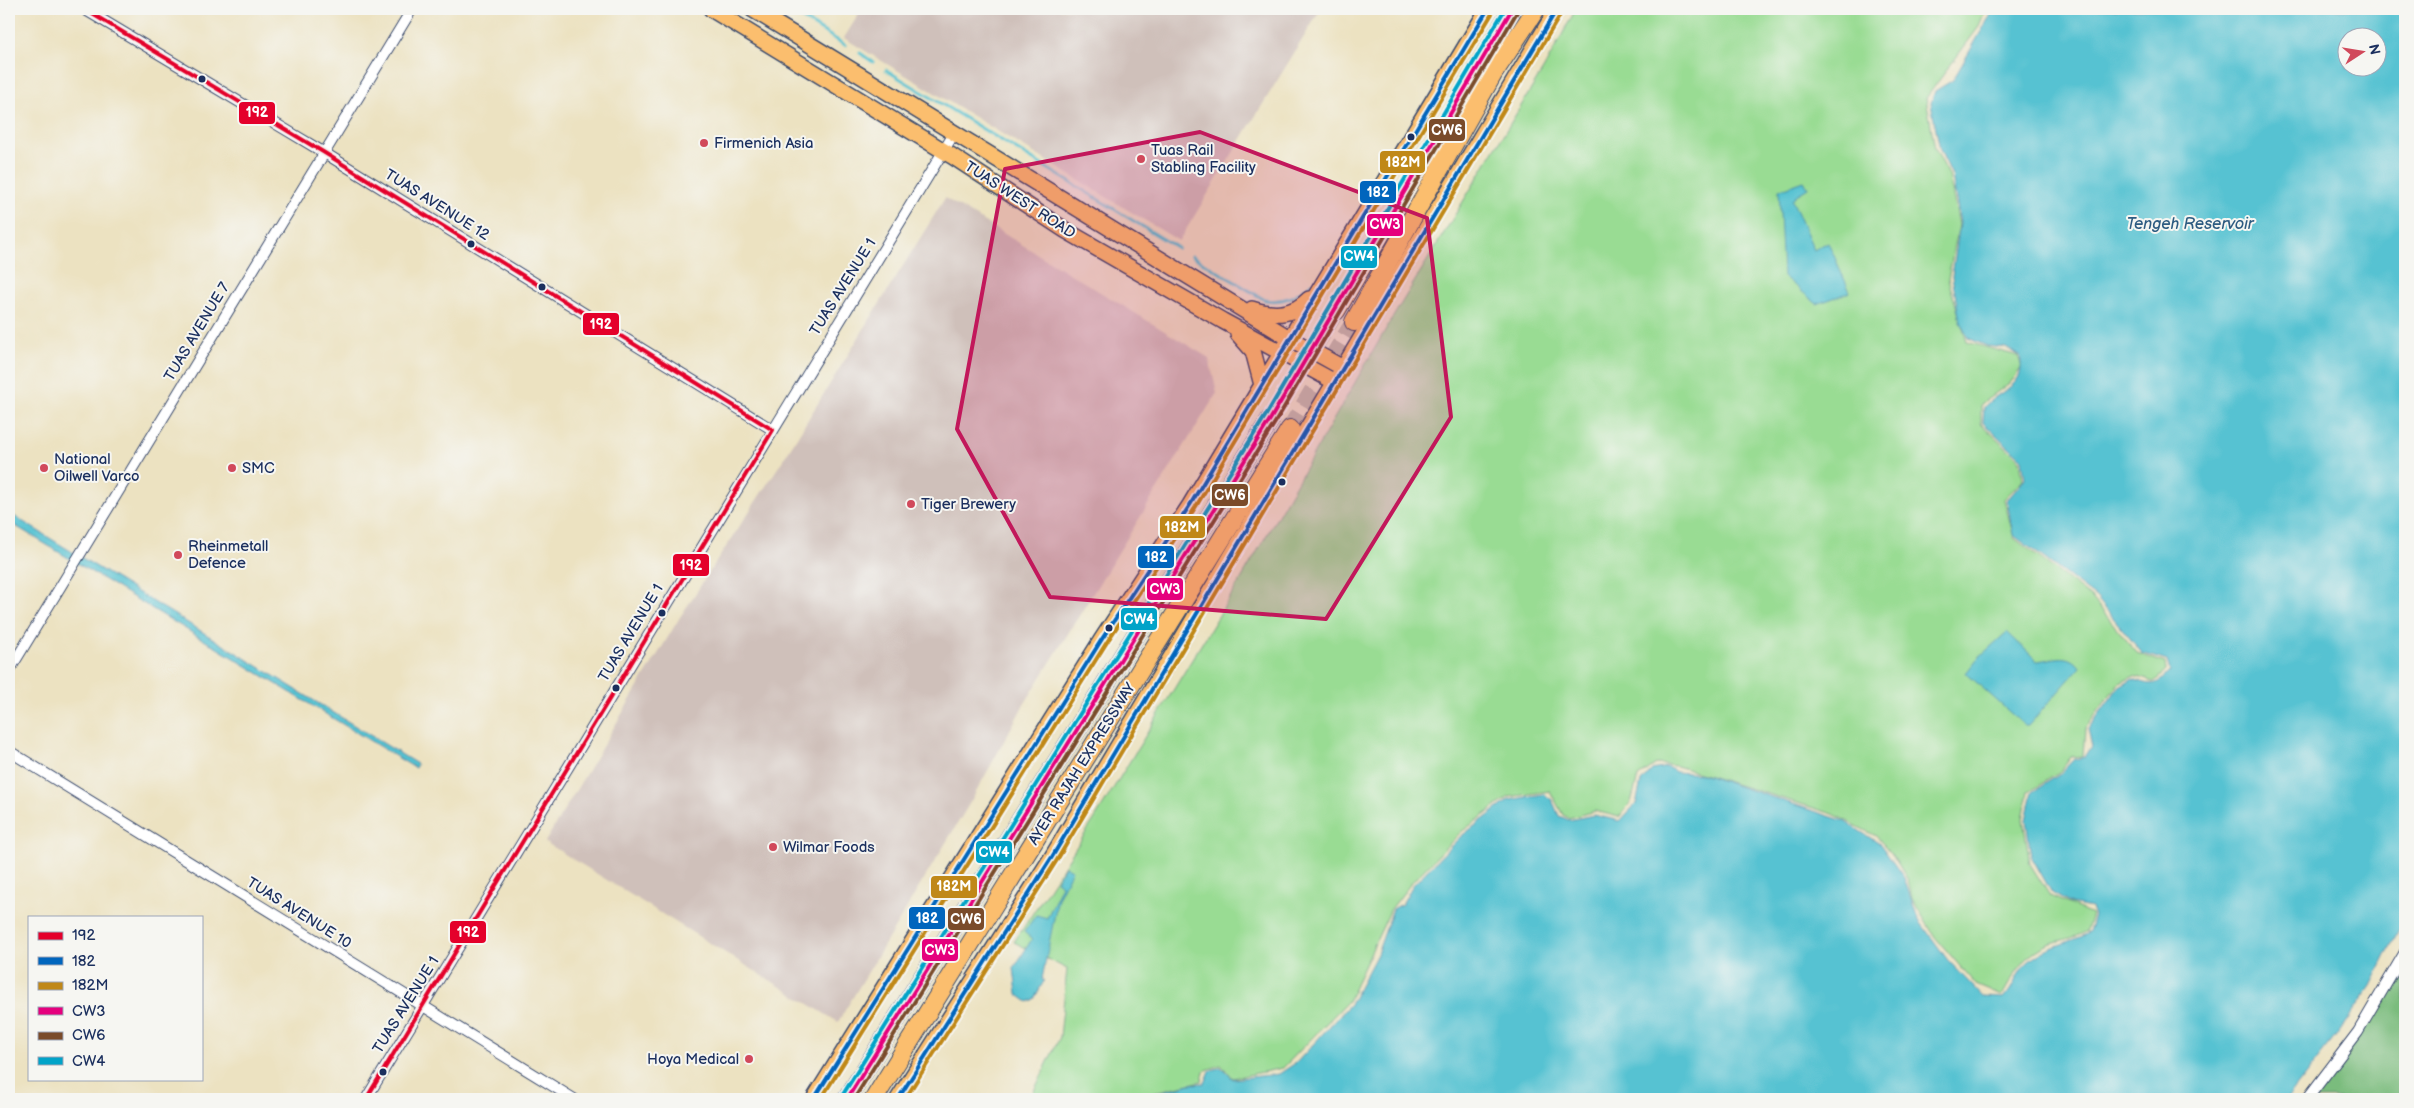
<svg xmlns="http://www.w3.org/2000/svg" width="2414" height="1108" font-family="'Balsamiq Sans',sans-serif">
  <rect width="100%" height="100%" fill="#f6f6f2"/>
  <filter id="ink" filterUnits="userSpaceOnUse"><feTurbulence type="fractalNoise" baseFrequency=".02" numOctaves="2"/><feDisplacementMap in="SourceGraphic" scale="10" xChannelSelector="R" yChannelSelector="G"/><feConvolveMatrix kernelMatrix="1 2 1 2 8 2 1 2 1" color-interpolation-filters="sRGB"/></filter>
  <filter id="wash" filterUnits="userSpaceOnUse"><feTurbulence type="fractalNoise" baseFrequency=".0096" numOctaves="4" result="noise"/><feDisplacementMap in="SourceGraphic" scale="20" xChannelSelector="R" yChannelSelector="G"/><feGaussianBlur stdDeviation="1.12" result="paint"/><feColorMatrix in="noise" values="0 0 0 0 0 0 0 0 0 0 0 0 0 0 0 0 0 1.4 0 .05"/><feComposite in="paint" operator="in"/></filter>
  <g filter="url(#wash)">
    <rect width="100%" height="100%" fill="#ece2c1"/>
    <path fill="#cfc0ba" d="M862,9H1321L1179,241L844,38Z
      M945,198L1209,358L1217,393L1022,708L974,796L838,1022L545,842L680,617L781,463Z"/>
    <path fill="#99dc93" stroke="#5a8678" d="M1576,9H1986L1978,28L1926,98L1935,149L1949,175L1959,225L1948,279L1967,342L2018,356L2022,367L2012,381L1981,404V424L2020,460L2023,480L2004,499L2014,538L2092,598L2137,653L2165,663L2166,671L2154,682L2134,676L2118,684L2085,729L2083,756L2071,757L2059,773L2028,792L2023,819L2030,864L2050,896L2092,914L2087,931C2075,938 2069,938 2055,942C2027,950 2015,973 2002,996L1976,985L1935,937L1912,899L1908,880L1892,854L1876,836L1833,814L1677,766L1656,764L1638,777L1631,802L1619,817L1595,811L1569,818L1563,815L1550,791L1509,797L1461,832L1412,882L1391,909L1348,1001L1283,1068L1233,1078L1221,1065L1204,1071L1202,1081L1132,1097L1130,1099H1030L1060,1037L1067,969L1014,942L1094,820L1243,576L1390,322L1544,68Z"/>
    <path fill="#7abc7d" stroke="#4a766e" d="M2405,966V1099H2312L2397,983Z"/>
    <path fill="#57c2d2" stroke="#397898" fill-rule="evenodd" d="M1994,9H2405V917L2371,986L2336,1036L2287,1099H1136L1190,1084L1205,1083L1210,1071L1221,1067L1233,1079L1279,1074L1297,1062L1351,1003L1377,954L1393,909L1402,904L1413,885L1460,837L1509,800L1544,794L1552,800L1559,816L1569,820L1594,815L1620,821L1636,804L1641,782L1652,770L1667,767L1676,772L1702,774L1844,821L1880,844L1904,878L1918,919L1947,959L1983,997L2004,998C2014,988 2017,972 2027,963C2045,946 2068,944 2089,933L2094,915L2091,908L2071,904L2052,893L2031,856L2026,820L2032,792L2059,775L2074,759L2085,757L2092,746L2088,729L2118,688L2133,679C2153,686 2156,687 2170,671L2167,661L2142,653L2096,597L2013,535L2007,500L2025,479L2022,459L1983,423L1984,407C2001,388 2027,387 2020,356L2006,348L1987,346L1968,338L1960,322L1952,276L1960,223L1952,175L1940,150L1931,103L1935,91L1953,80ZM2346,38H2376V68H2346Z
      M1804,181L1808,188L1795,196L1792,200L1814,250L1828,242L1850,292L1817,304L1783,276L1779,190Z
      M9,513L417,764L415,768L9,522Z
      M2007,632L2037,661C2052,660 2069,651 2080,667L2028,726H2025L1966,673L1977,659Z
      M1065,866L1072,870L1058,898L1042,979L1044,981L1034,999L1028,1002L1017,994L1014,968L1032,939L1024,932L1036,915L1047,918L1062,885L1056,881Z"/>
    <g fill="none" stroke-linecap="round" stroke-linejoin="round">
      <path stroke="#57c2d2" stroke-width="3" d="M787,9L845,45
        M860,53L873,62
        M886,70L1178,248
        M1192,256L1265,300C1285,303 1296,296 1312,283"/>
    </g>
  </g>
  <g filter="url(#ink)">
    <g fill="none" stroke-linecap="round" stroke-linejoin="round">
      <path stroke="#c2bead" stroke-width="18" stroke-dasharray="18 9" stroke-linecap="butt" d="M1271,418L1336,311
        M1290,429L1354,322"/>
      <defs>
        <path id="minor" d="M84,9L323,152L773,430
          M9,671L412,9
          M9,751L574,1099
          M366,1099L955,132
          M2307,1099L2358,1032L2405,952"/>
        <path id="primary" d="M711,9L952,156L1065,230L1223,321L1335,382
          M752,9L1289,338L1343,368
          M1252,309C1273,316 1293,316 1309,299
          M1238,334L1253,351L1262,385
          M814,1099L1102,639L1190,505L1488,9
          M898,1099L1052,857L1557,9"/>
        <path id="motorway" d="M1336,311L1512,9
          M1354,322L1493,74L1536,9
          M847,1099L1271,418
          M874,1099L1290,429"/>
      </defs>
      <use href="#minor" stroke="#3a4a6d" stroke-width="12"/>
      <use href="#primary" stroke="#3a4a6d" stroke-width="18"/>
      <use href="#motorway" stroke="#3a4a6d" stroke-width="20"/>
      <use href="#minor" stroke="#fff" stroke-width="10"/>
      <use href="#primary" stroke="#fbbe6e" stroke-width="15"/>
      <use href="#motorway" stroke="#fbbe6e" stroke-width="18"/>
      <defs>
        <path id="bus-1" d="M84,9L323,152L773,430
          M366,1099L773,430"/>
        <path id="bus-2" d="M814,1099L1102,639L1190,505L1488,9
          M898,1099L1052,857L1557,9"/>
        <path id="bus-3" d="M821,1099L1107,642L1195,508L1493,12
          M905,1099L1057,860L1562,12"/>
        <path id="bus-4" d="M847,1099L1271,418L1512,9"/>
        <path id="bus-5" d="M854,1099L1276,421L1517,12"/>
        <path id="bus-6" d="M842,1096L1266,415L1505,9"/>
      </defs>
      <use href="#bus-1" stroke="#f6f6f2" stroke-width="8"/>
      <use href="#bus-2" stroke="#f6f6f2" stroke-width="8"/>
      <use href="#bus-3" stroke="#f6f6f2" stroke-width="8"/>
      <use href="#bus-4" stroke="#f6f6f2" stroke-width="8"/>
      <use href="#bus-5" stroke="#f6f6f2" stroke-width="8"/>
      <use href="#bus-6" stroke="#f6f6f2" stroke-width="8"/>
      <use href="#bus-1" stroke="#e4002b" stroke-width="4"/>
      <use href="#bus-2" stroke="#0065bd" stroke-width="4"/>
      <use href="#bus-3" stroke="#c08818" stroke-width="4"/>
      <use href="#bus-4" stroke="#e5007d" stroke-width="4"/>
      <use href="#bus-5" stroke="#7a4b2a" stroke-width="4"/>
      <use href="#bus-6" stroke="#01a3c8" stroke-width="4"/>
    </g>
  </g>
  <path fill="#c2185b" fill-opacity="0.2" stroke="#c2185b" stroke-width="4" stroke-linejoin="round" d="M1200,132L1427,218L1451,417L1326,619L1050,597L957,429L1005,169Z"/>
  <g fill="#1b2f5e" stroke="#f6f6f2" stroke-width="2">
    <circle cx="202" cy="79" r="4.5"/>
    <circle cx="1411" cy="137" r="4.5"/>
    <circle cx="471" cy="244" r="4.5"/>
    <circle cx="542" cy="287" r="4.5"/>
    <circle cx="1282" cy="482" r="4.5"/>
    <circle cx="662" cy="613" r="4.5"/>
    <circle cx="1109" cy="628" r="4.5"/>
    <circle cx="616" cy="688" r="4.5"/>
    <circle cx="383" cy="1072" r="4.5"/>
  </g>
  <g fill="#d1495b" stroke="#f6f6f2" stroke-width="2">
    <circle cx="704" cy="143" r="5"/>
    <circle cx="1141" cy="159" r="5"/>
    <circle cx="44" cy="468" r="5"/>
    <circle cx="232" cy="468" r="5"/>
    <circle cx="911" cy="504" r="5"/>
    <circle cx="178" cy="555" r="5"/>
    <circle cx="773" cy="847" r="5"/>
    <circle cx="749" cy="1059" r="5"/>
  </g>
  <g text-anchor="middle" dominant-baseline="central" stroke-width="4" stroke-linejoin="round" paint-order="stroke">
    <g font-size="15" fill="#1b2f5e" stroke="#f6f6f2" text-anchor="start">
      <text x="714" y="143">Firmenich Asia</text>
      <text x="1151" y="150">Tuas Rail<tspan x="1151" dy="17">Stabling Facility</tspan></text>
      <text x="54" y="459">National<tspan x="54" dy="17">Oilwell Varco</tspan></text>
      <text x="242" y="468">SMC</text>
      <text x="921" y="504">Tiger Brewery</text>
      <text x="188" y="546">Rheinmetall<tspan x="188" dy="17">Defence</tspan></text>
      <text x="783" y="847">Wilmar Foods</text>
      <text x="739" y="1059" text-anchor="end">Hoya Medical</text>
    </g>
    <g font-size="15" fill="#1b2f5e" stroke="#f6f6f2">
      <text transform="translate(1020 200) rotate(33)">TUAS WEST ROAD</text>
      <text transform="translate(437 205) rotate(32)">TUAS AVENUE 12</text>
      <text transform="translate(843 287) rotate(-58)">TUAS AVENUE 1</text>
      <text transform="translate(197 332) rotate(-59)">TUAS AVENUE 7</text>
      <text transform="translate(631 633) rotate(-59)">TUAS AVENUE 1</text>
      <text transform="translate(1082 764) rotate(-58)">AYER RAJAH EXPRESSWAY</text>
      <text transform="translate(299 913) rotate(32)">TUAS AVENUE 10</text>
      <text transform="translate(406 1005) rotate(-58)">TUAS AVENUE 1</text>
    </g>
    <g font-size="16" font-style="italic" fill="#2d5b81" stroke="#f6f6f2">
      <text x="2190" y="224">Tengeh Reservoir</text>
    </g>
  </g>
  <g stroke="#f6f6f2" stroke-width="2">
    <rect x="238" y="101" width="38" height="24" rx="5" fill="#e4002b"/>
    <rect x="1428" y="118" width="38" height="24" rx="5" fill="#7a4b2a"/>
    <rect x="1379" y="150" width="47" height="24" rx="5" fill="#c08818"/>
    <rect x="1359" y="180" width="38" height="24" rx="5" fill="#0065bd"/>
    <rect x="1366" y="213" width="38" height="24" rx="5" fill="#e5007d"/>
    <rect x="1340" y="245" width="38" height="24" rx="5" fill="#01a3c8"/>
    <rect x="582" y="312" width="38" height="24" rx="5" fill="#e4002b"/>
    <rect x="1211" y="483" width="38" height="24" rx="5" fill="#7a4b2a"/>
    <rect x="1159" y="515" width="47" height="24" rx="5" fill="#c08818"/>
    <rect x="1137" y="545" width="38" height="24" rx="5" fill="#0065bd"/>
    <rect x="672" y="553" width="38" height="24" rx="5" fill="#e4002b"/>
    <rect x="1146" y="577" width="38" height="24" rx="5" fill="#e5007d"/>
    <rect x="1120" y="607" width="38" height="24" rx="5" fill="#01a3c8"/>
    <rect x="975" y="840" width="38" height="24" rx="5" fill="#01a3c8"/>
    <rect x="930" y="875" width="48" height="24" rx="5" fill="#c08818"/>
    <rect x="908" y="906" width="38" height="24" rx="5" fill="#0065bd"/>
    <rect x="947" y="907" width="38" height="24" rx="5" fill="#7a4b2a"/>
    <rect x="449" y="920" width="38" height="24" rx="5" fill="#e4002b"/>
    <rect x="921" y="938" width="38" height="24" rx="5" fill="#e5007d"/>
  </g>
  <g font-size="14" text-anchor="middle" font-weight="bold" fill="#fff">
    <text x="257" y="117">192</text>
    <text x="1447" y="135">CW6</text>
    <text x="1403" y="167">182M</text>
    <text x="1378" y="197">182</text>
    <text x="1385" y="229">CW3</text>
    <text x="1359" y="261">CW4</text>
    <text x="601" y="329">192</text>
    <text x="1230" y="500">CW6</text>
    <text x="1182" y="532">182M</text>
    <text x="1156" y="562">182</text>
    <text x="691" y="570">192</text>
    <text x="1165" y="594">CW3</text>
    <text x="1139" y="624">CW4</text>
    <text x="994" y="857">CW4</text>
    <text x="954" y="891">182M</text>
    <text x="927" y="923">182</text>
    <text x="966" y="924">CW6</text>
    <text x="468" y="937">192</text>
    <text x="940" y="955">CW3</text>
  </g>
  <rect width="2414" height="1108" fill="none" stroke="#f6f6f2" stroke-width="30"/>
  <rect x="28" y="916" width="175" height="165" fill="#f6f6f2" stroke="#9ea6b7"/>
  <rect x="38" y="932" width="25" height="8" fill="#e4002b" stroke="#9ea6b7"/>
  <text x="72" y="940" font-size="15" fill="#1b2f5e">192</text>
  <rect x="38" y="957" width="25" height="8" fill="#0065bd" stroke="#9ea6b7"/>
  <text x="72" y="966" font-size="15" fill="#1b2f5e">182</text>
  <rect x="38" y="982" width="25" height="8" fill="#c08818" stroke="#9ea6b7"/>
  <text x="72" y="990" font-size="15" fill="#1b2f5e">182M</text>
  <rect x="38" y="1007" width="25" height="8" fill="#e5007d" stroke="#9ea6b7"/>
  <text x="72" y="1016" font-size="15" fill="#1b2f5e">CW3</text>
  <rect x="38" y="1032" width="25" height="8" fill="#7a4b2a" stroke="#9ea6b7"/>
  <text x="72" y="1040" font-size="15" fill="#1b2f5e">CW6</text>
  <rect x="38" y="1057" width="25" height="8" fill="#01a3c8" stroke="#9ea6b7"/>
  <text x="72" y="1066" font-size="15" fill="#1b2f5e">CW4</text>
  <g transform="translate(2362 52) rotate(78)"><circle r="24" fill="#f6f6f2" stroke="#9ea6b7"/>
  <path d="M0-4L9 19L0 12L-9 19Z" fill="#d1495b"/>
  <text y="-8" font-size="14" font-weight="bold" text-anchor="middle" fill="#1b2f5e">N</text>
  </g>
</svg>
